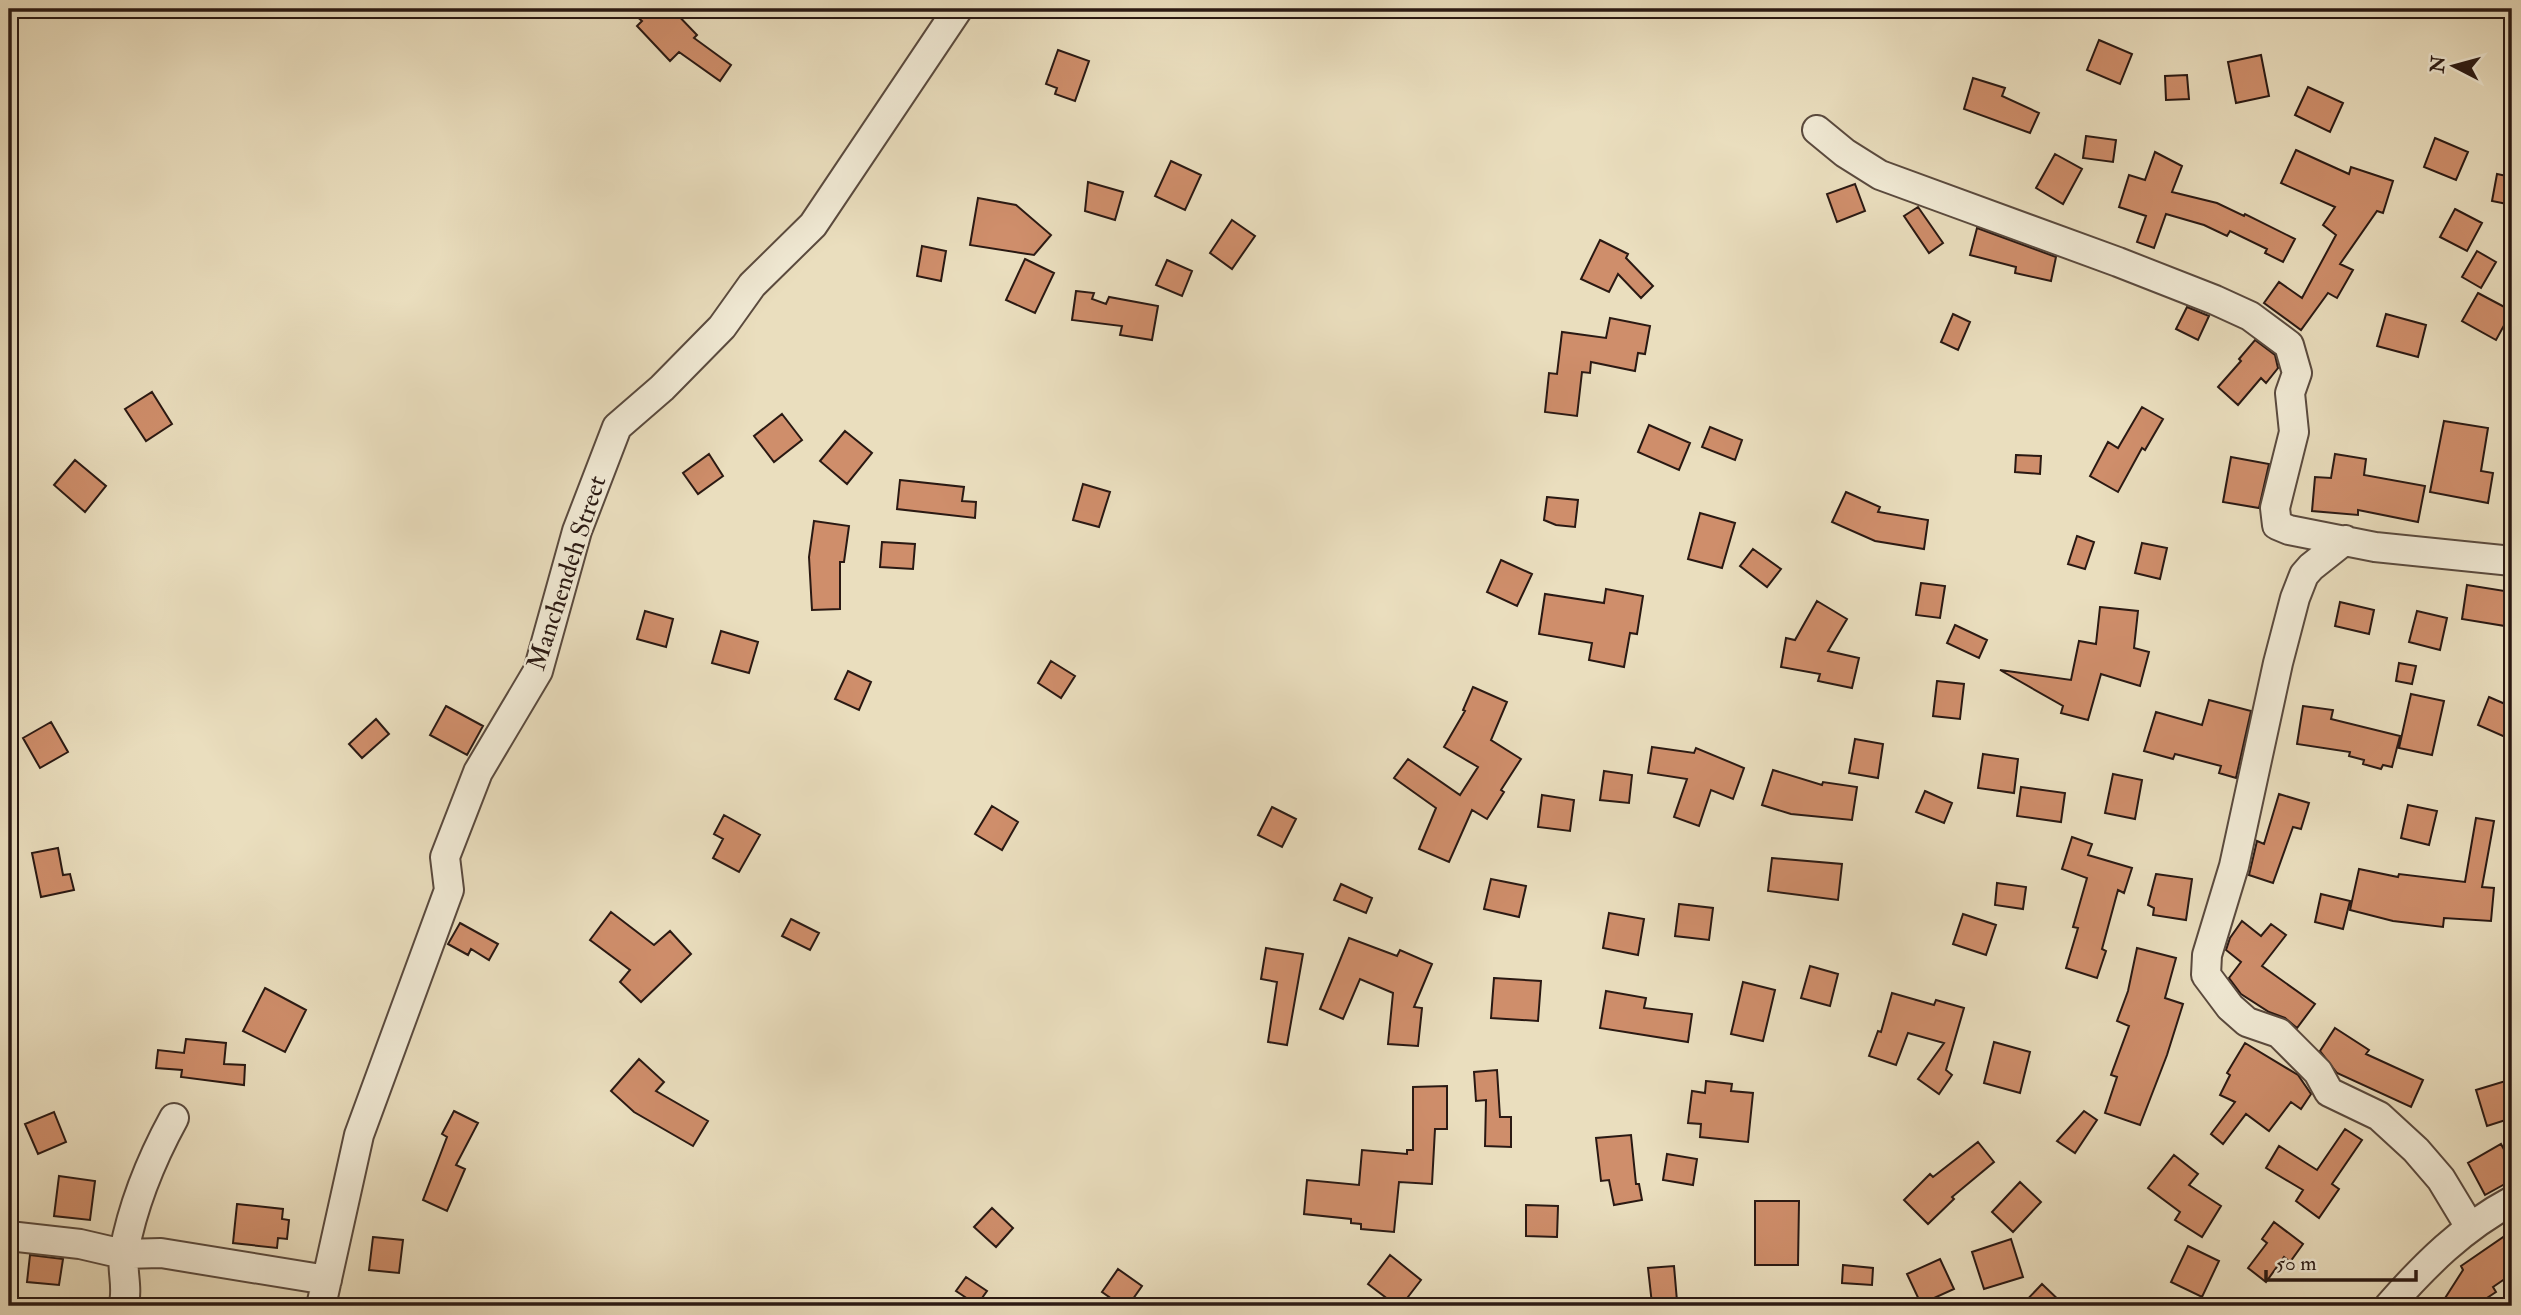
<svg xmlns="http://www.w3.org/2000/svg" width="2521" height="1315" font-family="'IM FELL Double Pica',serif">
  <rect width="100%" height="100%" fill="#eadebe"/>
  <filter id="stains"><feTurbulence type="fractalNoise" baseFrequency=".00286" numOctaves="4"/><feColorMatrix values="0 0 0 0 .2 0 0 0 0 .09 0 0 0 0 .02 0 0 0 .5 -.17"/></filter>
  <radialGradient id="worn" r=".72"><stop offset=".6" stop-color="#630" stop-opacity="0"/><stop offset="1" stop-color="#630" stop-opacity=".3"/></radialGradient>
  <path fill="#cf8e6b" stroke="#2a1913" stroke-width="2" d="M628,9H672L697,35L694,38L731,65L720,81L679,52L670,61L637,26L642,21Z
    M2099,40L2132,54L2120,84L2087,70Z
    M1058,50L1089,61L1075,101L1055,94L1057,88L1046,84Z
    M2261,55L2269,96L2236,103L2228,62Z
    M2187,75L2189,99L2166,100L2165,76Z
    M1973,78L2005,88L2002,96L2039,113L2030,133L1964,109Z
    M2308,87L2343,103L2330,132L2295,115Z
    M2086,136L2116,140L2113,162L2083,158Z
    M2435,138L2468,152L2456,180L2424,167Z
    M2296,150L2349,174L2351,167L2393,181L2383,213L2377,211L2340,264L2353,270L2337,298L2328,293L2301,330L2264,303L2279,282L2302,298L2336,235L2323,225L2335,207L2281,183Z
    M2155,152L2182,166L2172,192L2217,203L2244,216L2245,214L2295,239L2283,262L2265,253L2267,249L2230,231L2227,236L2204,225L2166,214L2154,248L2137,242L2146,216L2119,207L2129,175L2145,180Z
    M2055,154L2082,169L2063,204L2036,188Z
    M1171,161L1201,175L1185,210L1155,196Z
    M2497,174L2512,177V205L2492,201Z
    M1088,182L1123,192L1115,220L1085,211Z
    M1855,184L1865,211L1837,222L1827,194Z
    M978,198L1016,205L1051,235L1034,255L970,245Z
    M1918,207L1943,243L1929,253L1904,216Z
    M2455,209L2482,223L2467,251L2440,237Z
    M1232,220L1255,236L1232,269L1210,253Z
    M1977,228L2056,257L2051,281L2015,273L2016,267L1970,255Z
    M1600,240L1628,254L1626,258L1653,286L1641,298L1618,274L1609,292L1581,279Z
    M922,246L946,251L941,281L917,276Z
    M2477,251L2496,262L2481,288L2462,277Z
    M1025,259L1054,273L1035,313L1006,300Z
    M1167,260L1192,271L1182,296L1156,285Z
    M1076,291L1094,293L1092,299L1106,304L1109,297L1158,306L1152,340L1120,335L1122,326L1072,320Z
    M2478,293L2512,311L2496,340L2462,321Z
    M2187,307L2209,316L2198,340L2176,329Z
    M1953,314L1970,322L1958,350L1941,342Z
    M2386,314L2426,325L2418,357L2377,346Z
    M1610,318L1650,326L1645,354L1638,353L1635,371L1591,362L1590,373L1582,372L1577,416L1545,412L1549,373L1557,374L1562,332L1606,338Z
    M2255,340L2275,355L2278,368L2266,383L2261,378L2238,405L2218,387L2241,361L2239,359Z
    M152,392L172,424L146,441L125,409Z
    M2142,407L2163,419L2145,450L2142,448L2118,492L2090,476L2108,442L2118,448Z
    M782,414L802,440L774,462L754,436Z
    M2444,421L2488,428L2481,471L2493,473L2488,503L2430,492Z
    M1649,425L1690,443L1679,470L1638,452Z
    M1710,427L1742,440L1735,460L1702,447Z
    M845,431L872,453L847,484L820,461Z
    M709,454L723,476L698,494L683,473Z
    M2335,454L2366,459L2364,475L2425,486L2418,522L2358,510V515L2312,511L2315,477L2331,478Z
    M2016,455L2041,456L2040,474L2015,472Z
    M2231,457L2269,464L2259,508L2223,502Z
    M75,460L106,486L85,512L54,485Z
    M900,480L964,487L962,501L976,502L975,518L897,509Z
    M1083,484L1110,492L1099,527L1073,520Z
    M1846,492L1880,507L1878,512L1928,520L1924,549L1875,541L1832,522Z
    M1547,497L1578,500L1575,527L1556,525L1544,520Z
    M1700,513L1735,523L1722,568L1688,559Z
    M814,521L849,526L844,562H840V609L812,610L809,557Z
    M2077,536L2094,542L2085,569L2068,564Z
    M882,542L915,544L913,569L880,567Z
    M2142,543L2167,548L2160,579L2135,573Z
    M1753,549L1781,569L1767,587L1740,566Z
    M1501,560L1532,574L1517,606L1487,592Z
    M1921,583L1945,586L1940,618L1916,615Z
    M2467,585L2511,592L2505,626L2462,619Z
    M1606,589L1643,596L1637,634L1630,633L1624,667L1589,660L1592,643L1539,634L1545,594L1604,603Z
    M1817,601L1847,619L1828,651L1859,658L1852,688L1818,681L1820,674L1781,667L1786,638L1795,640Z
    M2340,602L2374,610L2369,634L2335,626Z
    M2100,607L2138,611L2134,648L2149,652L2140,686L2101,674L2088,720L2061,713L2063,706L2000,670L2071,680L2079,641L2096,644Z
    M645,611L673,619L666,647L637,639Z
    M2417,611L2447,618L2440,650L2409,642Z
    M1955,625L1987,640L1979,658L1947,643Z
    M721,631L758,642L749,673L712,663Z
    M1051,661L1075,676L1061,698L1038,683Z
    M2399,663L2416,666L2412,684L2396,681Z
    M848,671L871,682L859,710L835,699Z
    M1937,681L1964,684L1960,719L1933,716Z
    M1473,687L1507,702L1491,740L1521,759L1501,790L1504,792L1487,819L1472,810L1449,862L1419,849L1436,808L1394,778L1408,759L1460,795L1478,767L1444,747L1465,711L1463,710Z
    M2411,694L2444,701L2432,755L2399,748Z
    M2489,697L2512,707V740L2478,725Z
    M2209,700L2251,711L2236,778L2219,773L2221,766L2175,754L2173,759L2144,751L2156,712L2202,725Z
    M446,706L483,726L467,755L430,735Z
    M2303,706L2333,710L2331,719L2400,736L2392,767L2383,765L2381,769L2363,764L2364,760L2349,756L2350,752L2297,744Z
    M376,719L389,734L362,758L349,744Z
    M51,722L68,752L40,768L23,738Z
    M1855,739L1883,744L1878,778L1849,773Z
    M1652,747L1694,753L1696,748L1744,768L1733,799L1711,790L1699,826L1674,817L1687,779L1648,773Z
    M1983,754L2018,759L2014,793L1978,788Z
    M1773,770L1822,785L1823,782L1857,787L1852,820L1791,814L1762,805Z
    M1604,771L1632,775L1629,803L1600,800Z
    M2113,774L2142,780L2135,819L2105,813Z
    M2021,787L2065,793L2061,822L2017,816Z
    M1925,791L1952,803L1944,823L1916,812Z
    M2279,794L2309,803L2301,829L2293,827L2273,883L2249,875L2257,841L2264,844Z
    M1542,795L1574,800L1570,831L1538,827Z
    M2408,805L2437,811L2429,845L2401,838Z
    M992,806L1018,822L1002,850L975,834Z
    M1272,807L1296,819L1282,847L1258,835Z
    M724,815L760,835L739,872L713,858L723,839L714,834Z
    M2476,818L2494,821L2482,887L2494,888L2491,921L2444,918L2443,927L2393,921L2350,910L2359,869L2398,877L2399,874L2465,882Z
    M2072,837L2092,844L2088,855L2132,868L2124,893L2118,890L2102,949L2106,951L2097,978L2066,968L2078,928L2073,927L2087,878L2062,869Z
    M58,848L63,875L70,874L74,890L41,897L32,853Z
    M1772,858L1842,864L1838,900L1768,891Z
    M2156,874L2192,879L2186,920L2153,915L2154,908L2148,905Z
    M1491,879L1526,886L1519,917L1484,909Z
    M1997,883L2026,887L2023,909L1995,905Z
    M1341,884L1372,898L1366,913L1334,900Z
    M2321,894L2350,901L2343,929L2315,922Z
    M1679,904L1713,908L1709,940L1675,936Z
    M611,912L654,945L670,931L691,954L641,1002L620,982L630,970L590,940Z
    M1609,913L1644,919L1638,955L1603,948Z
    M1963,914L1996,925L1986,955L1953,944Z
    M791,919L819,933L810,950L782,936Z
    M2242,921L2261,936L2271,924L2286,935L2262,966L2315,1004L2297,1028L2285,1018L2269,1012L2241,994L2229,978L2241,962L2226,950L2230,938Z
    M460,923L498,944L489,960L471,949L468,955L448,944Z
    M1349,938L1397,956L1400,950L1432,964L1414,1007L1422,1008L1418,1046L1388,1044L1393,993L1360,979L1343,1019L1320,1009Z
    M1266,948L1303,954L1287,1045L1268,1042L1277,982L1261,979Z
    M2137,948L2176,958L2165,998L2183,1004L2167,1055L2140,1125L2105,1113L2117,1077L2111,1075L2129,1026L2117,1021L2128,991Z
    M1810,966L1838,974L1830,1006L1801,998Z
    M1494,978L1541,981L1538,1021L1491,1018Z
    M1743,982L1775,990L1763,1041L1731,1034Z
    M265,988L306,1010L285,1052L243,1031Z
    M1606,991L1646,998L1644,1008L1692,1014L1688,1042L1600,1028Z
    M1892,993L1934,1005L1936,1000L1964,1008L1946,1070L1952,1075L1939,1094L1918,1079L1944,1043L1908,1033L1896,1065L1869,1056L1878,1031L1881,1032Z
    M2335,1028L2369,1050L2366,1054L2423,1080L2411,1107L2337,1073L2320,1051Z
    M186,1039L226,1043L224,1064L245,1065L244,1085L181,1077L182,1070L156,1068L158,1050L184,1053Z
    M1994,1042L2030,1052L2020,1093L1984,1083Z
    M2245,1043L2298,1075L2311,1094L2301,1109L2291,1102L2269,1131L2246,1114L2223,1144L2211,1134L2235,1102L2220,1095L2230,1075L2227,1073Z
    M639,1059L664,1082L656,1091L708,1121L693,1146L634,1112L611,1091Z
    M1497,1070L1500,1117H1511V1147L1485,1146L1486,1100L1476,1101L1474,1072Z
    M2512,1079V1118L2487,1126L2476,1090Z
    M1706,1081L1732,1084L1731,1091L1753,1093L1748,1142L1700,1137L1701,1124L1688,1123L1692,1091L1705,1093Z
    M1447,1086V1129H1435L1432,1184L1399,1182L1394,1232L1361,1229V1224L1351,1223V1219L1304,1214L1307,1180L1359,1185L1362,1150L1407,1154V1150H1413V1087Z
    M454,1111L478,1123L456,1165L465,1169L447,1211L423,1200L447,1137L442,1134Z
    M2084,1111L2097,1120L2075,1153L2057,1141Z
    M54,1112L66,1142L38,1154L25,1124Z
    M2345,1129L2362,1140L2332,1184L2339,1189L2319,1218L2296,1201L2303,1190L2266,1168L2279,1146L2317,1170Z
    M1631,1135L1636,1184H1639L1642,1200L1614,1205L1609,1180L1601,1181L1596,1138Z
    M1978,1142L1994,1162L1952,1197L1954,1199L1928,1224L1904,1200L1930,1174L1933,1177Z
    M2501,1144L2512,1164V1180L2485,1195L2468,1163Z
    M1667,1154L1697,1159L1693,1185L1663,1180Z
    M2174,1155L2198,1174L2189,1185L2221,1206L2202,1237L2175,1220L2180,1212L2148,1188Z
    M59,1176L95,1181L90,1220L54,1216Z
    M2020,1182L2041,1202L2013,1232L1992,1212Z
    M1755,1201H1799L1798,1265H1755Z
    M237,1204L283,1209L282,1219L289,1220L287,1239L278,1238L277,1248L233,1243Z
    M1526,1205L1558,1206L1557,1237L1526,1236Z
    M992,1208L1013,1228L996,1247L974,1227Z
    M2274,1222L2303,1244L2290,1262L2284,1257L2266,1282L2248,1268L2267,1243L2262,1239Z
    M2512,1231V1274L2493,1287L2496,1292L2487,1298L2481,1306H2440L2463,1270L2461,1266Z
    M373,1237L403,1240L399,1273L369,1270Z
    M2011,1239L2023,1277L1984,1289L1972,1252Z
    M2188,1246L2219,1261L2202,1297L2171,1282Z
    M30,1255L63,1259L59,1285L27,1282Z
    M1390,1255L1421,1280L1401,1306H1397L1368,1284Z
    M1940,1259L1954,1289L1921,1304L1907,1274Z
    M1843,1265L1873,1268L1872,1285L1842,1283Z
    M1674,1266L1677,1301L1652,1304L1648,1268Z
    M1118,1269L1142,1286L1128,1306H1122L1102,1292Z
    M966,1277L987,1291L977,1305L956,1291Z
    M2042,1284L2065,1306H2021Z"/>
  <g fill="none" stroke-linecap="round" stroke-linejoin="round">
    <defs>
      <path id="minor" d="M1817,130L1845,153L1880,175L2118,262L2215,300L2250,316L2289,345L2297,373L2290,393L2294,432L2275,508L2277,525L2289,530L2375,547L2512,561
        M2345,540L2311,567L2304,575L2295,598L2278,663L2234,866L2207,955L2206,975L2230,1007L2247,1022L2279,1033L2318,1072L2329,1092L2379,1116L2416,1150L2441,1179L2470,1227
        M9,1236L80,1244L123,1254L161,1253L327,1280
        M123,1306C129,1289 121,1270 124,1252C133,1204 151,1160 174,1118
        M321,1306L359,1135L449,890L445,857L478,772L538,671L577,531L617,427L662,388L722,327L752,285L813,225L958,9
        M2389,1306C2425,1265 2463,1227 2512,1201"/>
    </defs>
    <use href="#minor" stroke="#5a4a3e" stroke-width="32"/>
    <use href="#minor" stroke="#f1ead5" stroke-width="28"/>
  </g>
  <g text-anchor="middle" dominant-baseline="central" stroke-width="5" stroke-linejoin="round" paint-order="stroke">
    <g font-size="26" fill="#2a1913" stroke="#f1ead5">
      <text transform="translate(567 573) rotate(-72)">Manchendeh Street</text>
    </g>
  </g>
  <rect width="2521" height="1315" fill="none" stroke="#eadebe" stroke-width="35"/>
  <rect x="10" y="10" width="2500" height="1294" fill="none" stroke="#2a1913" stroke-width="3.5"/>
  <rect x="18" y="18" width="2486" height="1280" fill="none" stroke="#2a1913" stroke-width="2"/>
  <g transform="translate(2454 66) rotate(276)" stroke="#f1ead5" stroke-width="5" paint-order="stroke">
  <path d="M0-5L12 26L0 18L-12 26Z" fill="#2a1913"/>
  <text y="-10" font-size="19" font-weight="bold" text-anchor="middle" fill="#2a1913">N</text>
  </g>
  <path d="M2266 1270v10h150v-10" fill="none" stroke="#2a1913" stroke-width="3.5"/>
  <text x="2276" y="1270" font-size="21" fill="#2a1913" stroke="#f1ead5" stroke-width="5" paint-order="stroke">50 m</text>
  <rect width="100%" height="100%" filter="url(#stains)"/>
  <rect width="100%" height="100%" fill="url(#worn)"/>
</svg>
